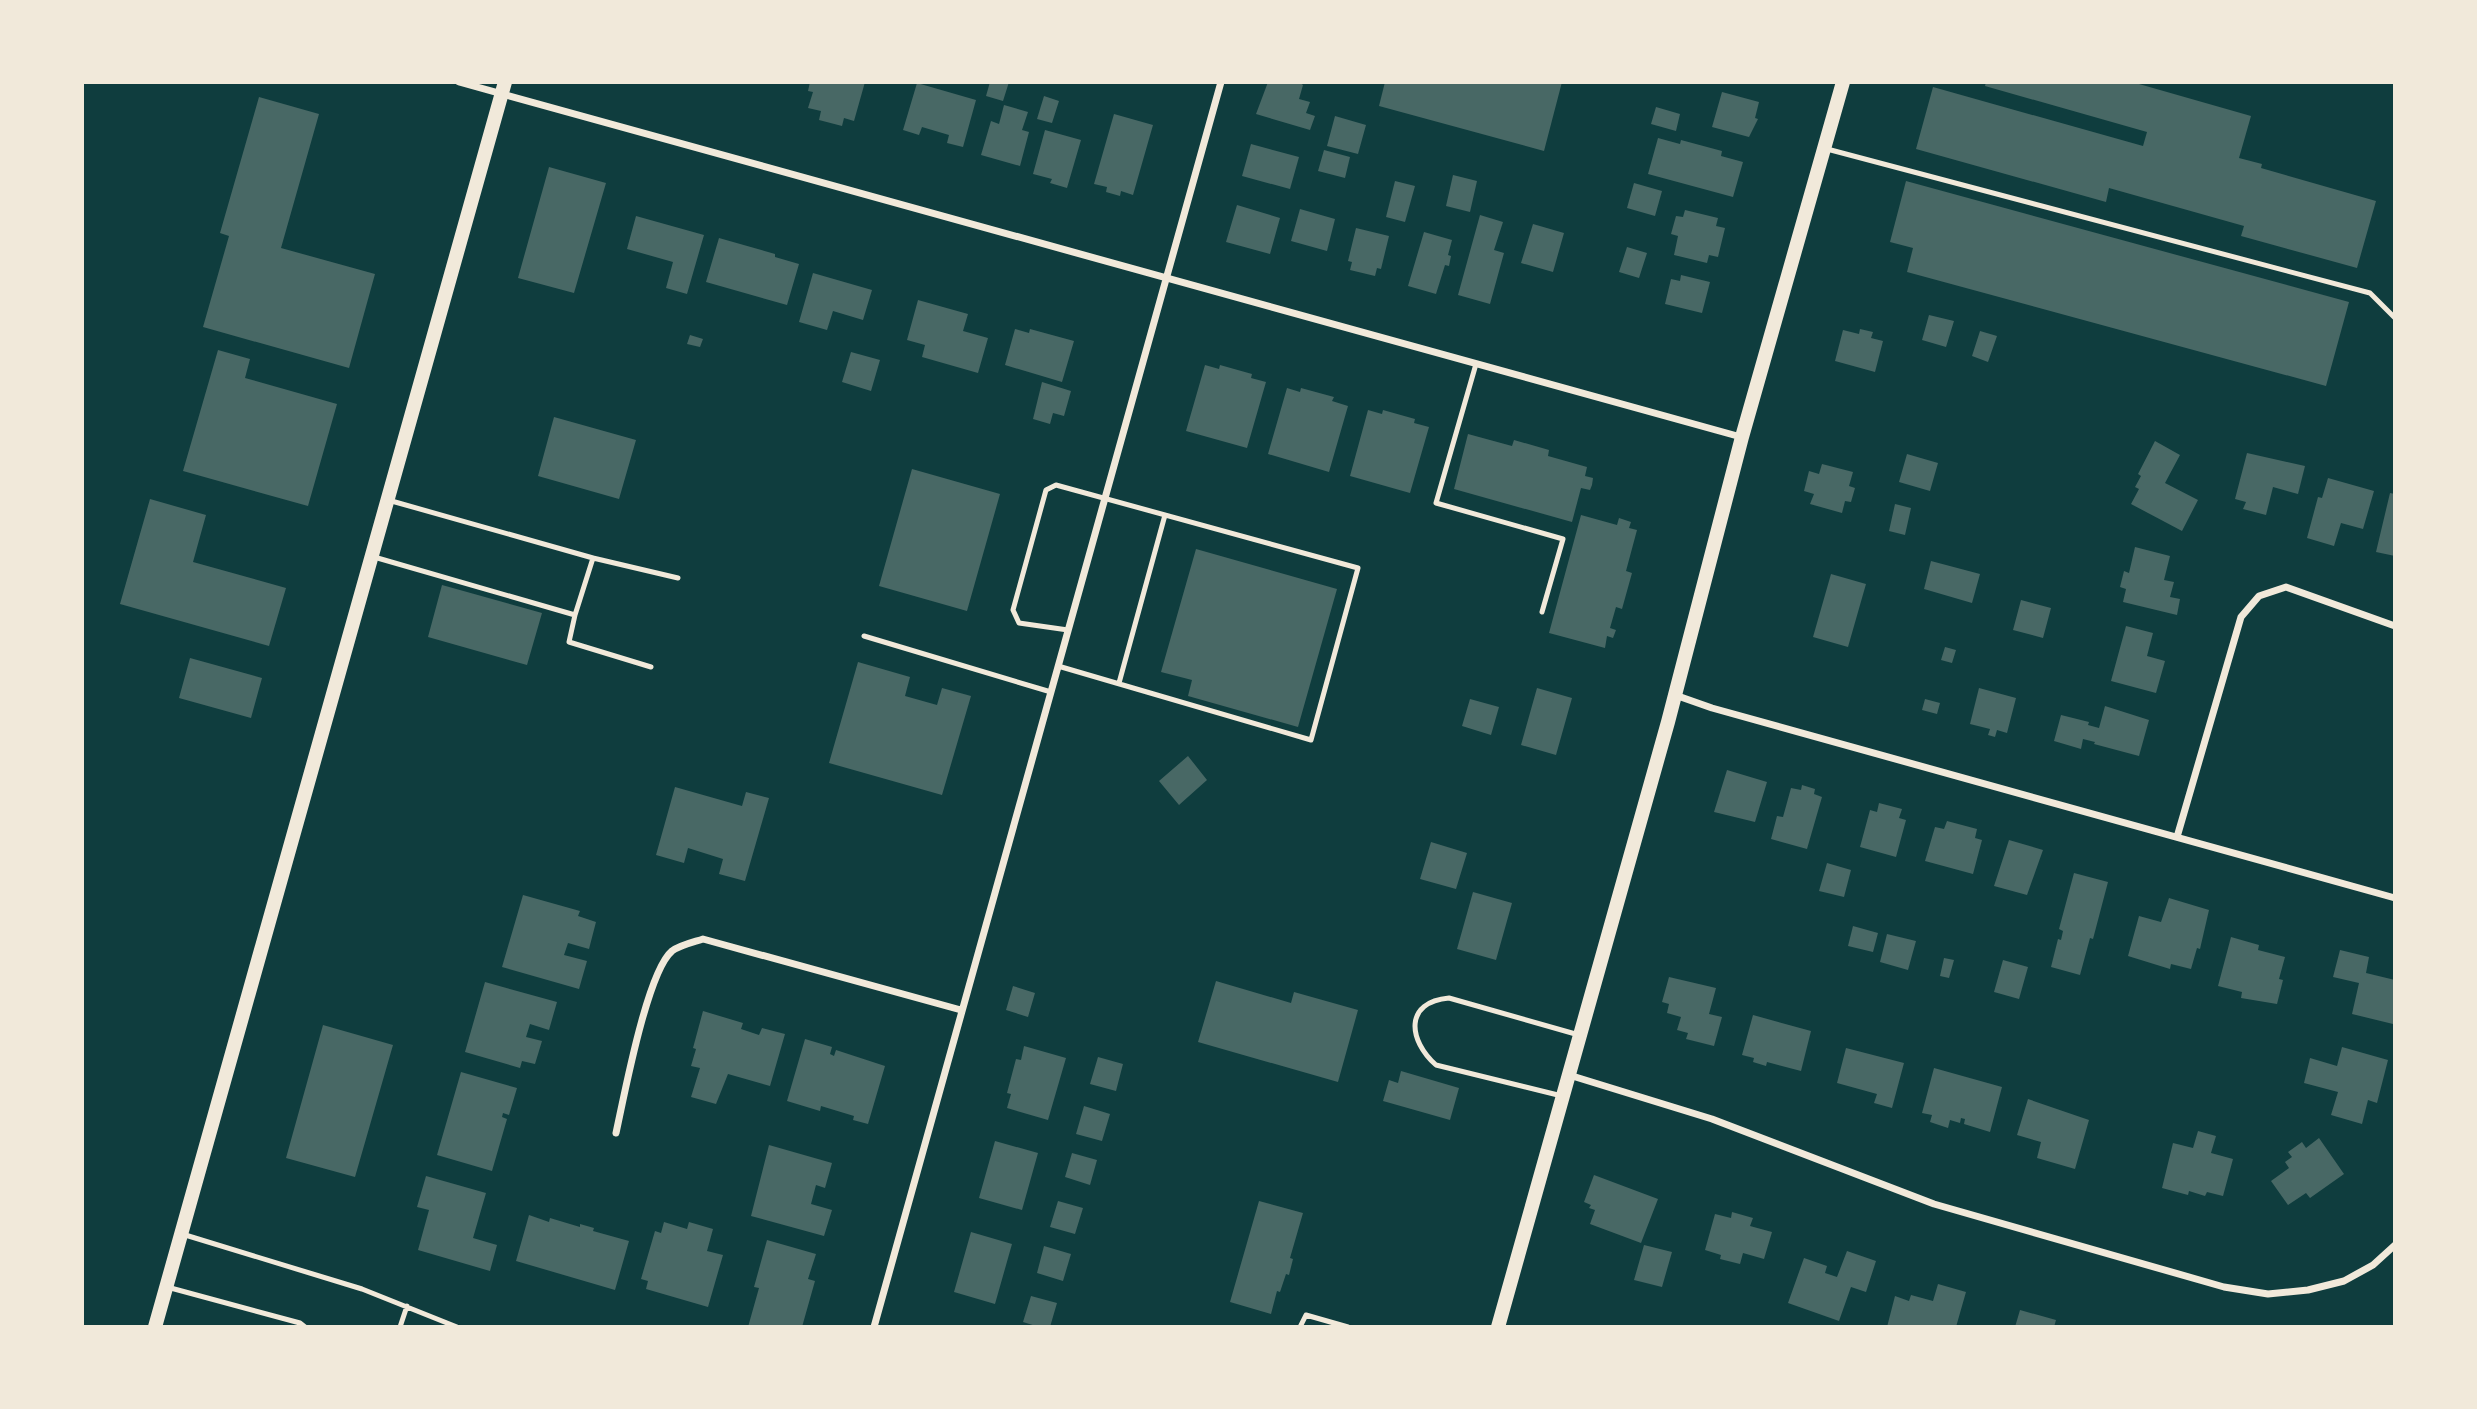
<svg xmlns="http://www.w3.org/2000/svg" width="2477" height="1409" font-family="'Roboto Condensed',sans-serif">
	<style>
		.building { fill: #486865 }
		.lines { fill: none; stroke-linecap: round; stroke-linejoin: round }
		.service { stroke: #f1e9da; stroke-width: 5 }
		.minor { stroke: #f1e9da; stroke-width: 7 }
		.secondary { stroke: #f1e9da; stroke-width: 14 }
	</style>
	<rect width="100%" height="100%" fill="#0f3d3e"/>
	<path class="building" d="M810 82H865L854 121 844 118 842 126 819 120 821 111 808 108 813 92 808 91Z
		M990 82H1009L1003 101 986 96Z
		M1268 82H1299L1303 85 1299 99 1310 102 1306 113 1315 116 1310 130 1256 114Z
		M1385 82H1562L1544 151 1379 106Z
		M1986 82H2132L2251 116 2239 158 2262 164 2261 168 2376 201 2357 268 2241 236 2244 226 2109 188 2106 202 1916 149 1933 87 2143 146 2147 132 1985 86Z
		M917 83 976 100 963 147 947 143 949 135 922 127 919 135 903 130Z
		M1722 92 1759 102 1755 118 1758 119 1749 137 1712 127Z
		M1044 96 1059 101 1052 123 1037 119Z
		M259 97 319 114 281 248 375 274 349 368 203 327 229 236 220 233Z
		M1004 105 1028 112 1022 130 1029 132 1020 166 981 155 991 121 999 124Z
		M1656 107 1680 114 1676 131 1651 124Z
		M1114 114 1153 125 1133 195 1121 191 1120 196 1106 192 1107 187 1094 184Z
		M1335 116 1366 125 1358 154 1327 146Z
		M1045 130 1081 140 1067 188 1050 183 1052 179 1033 174Z
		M1658 138 1680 144 1681 140 1722 151 1721 156 1743 162 1733 197 1648 174Z
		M1251 144 1299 157 1290 189 1242 176Z
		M1324 150 1350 157 1345 178 1318 171Z
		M549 167 606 183 574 293 518 278Z
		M1453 175 1477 181 1470 212 1446 206Z
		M1395 181 1415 186 1405 222 1386 217Z
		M1906 181 2349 302 2326 386 1907 272 1913 248 1890 242Z
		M1634 183 1662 191 1655 216 1627 208Z
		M1237 205 1280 218 1270 254 1226 242Z
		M1300 209 1335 219 1327 251 1291 241Z
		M1685 210 1718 218 1716 226 1725 228 1718 257 1709 255 1707 263 1674 255 1678 236 1671 234 1676 216 1683 217Z
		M1480 215 1503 222 1494 250 1504 253 1490 304 1458 295Z
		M636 216 704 235 687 294 666 288 673 262 627 249Z
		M1533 224 1564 233 1553 272 1521 263Z
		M1356 228 1389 236 1381 269 1377 268 1375 276 1350 270 1352 262 1348 261Z
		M1424 232 1452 240 1448 255 1451 256 1449 266 1445 265 1436 294 1408 286Z
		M719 238 775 254V257L799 264 787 305 706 282Z
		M1627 247 1647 253 1639 278 1619 272Z
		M813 273 872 290 863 320 833 311 827 330 799 322Z
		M1681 275 1710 282 1702 313 1665 304 1671 279 1680 281Z
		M918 300 968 314 963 331 988 338 978 373 922 357 925 345 907 340Z
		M1929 315 1954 321 1946 347 1922 340Z
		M1015 329 1029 333 1030 329 1074 341 1062 382 1005 365Z
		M1860 329 1873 332 1871 338 1883 341 1875 372 1835 361 1843 330 1859 334Z
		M1980 331 1997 336 1988 362 1972 356Z
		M690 335 703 339 700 347 687 344Z
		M218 350 250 359 245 378 337 404 308 506 183 471Z
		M851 352 880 360 871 391 842 382Z
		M1205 365 1219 369 1220 365 1252 374 1251 378 1266 382 1247 448 1186 431Z
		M1042 382 1071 391 1064 416 1053 413 1050 424 1033 419Z
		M1287 388 1300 392 1301 388 1334 397 1332 401 1348 406 1329 472 1268 454Z
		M1368 410 1382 414 1383 410 1415 419 1414 423 1429 427 1410 493 1350 476Z
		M554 417 636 440 619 499 538 476Z
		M1468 434 1512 446 1514 440 1549 450 1548 456 1587 467 1585 476 1593 478 1592 485 1590 490 1581 488 1572 522 1454 489Z
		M2155 441 2180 455 2165 483 2198 500 2182 531 2131 504 2139 489 2135 487 2141 476 2138 474Z
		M2247 453 2305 466 2298 494 2273 487 2266 515 2243 509 2246 502 2235 499Z
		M1907 454 1938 463 1930 491 1899 482Z
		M1822 464 1853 472 1849 486 1855 488 1851 502 1845 501 1842 513 1810 504 1814 494 1804 491 1809 471 1819 474Z
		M912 469 1000 494 967 611 879 586Z
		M2328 478 2374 491 2363 529 2341 523 2334 546 2307 538 2318 497 2322 498Z
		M2390 493 2395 494V556L2376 552Z
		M150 499 206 515 193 562 286 588 269 646 120 604Z
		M1895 504 1911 508 1905 535 1889 531Z
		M1581 515 1617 525 1619 518 1631 522 1629 528 1637 530 1626 571 1632 573 1622 609 1616 607 1610 628 1616 630 1613 638 1607 636 1605 648 1549 633Z
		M2135 547 2170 556 2164 580 2174 582 2170 597 2180 599 2177 615 2123 602 2126 589 2120 587 2124 571 2129 573Z
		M1196 549 1337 589 1298 727 1188 696 1192 680 1161 672Z
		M1931 561 1980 574 1972 603 1924 589Z
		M1831 574 1866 584 1848 647 1813 637Z
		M442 585 542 613 527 665 428 637Z
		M2021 600 2051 608 2043 638 2013 630Z
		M2126 626 2153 633 2147 656 2165 661 2156 693 2111 681Z
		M1945 647 1956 650 1952 663 1941 660Z
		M190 658 262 678 251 718 179 698Z
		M858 662 910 677 905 696 937 705 942 688 971 696 942 795 829 763Z
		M1537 688 1572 698 1556 755 1521 745Z
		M1979 688 2016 698 2007 733 1997 730 1995 737 1988 735 1990 729 1970 724Z
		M1470 699 1499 707 1491 735 1462 726Z
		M1925 699 1940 703 1937 714 1922 710Z
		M2105 706 2149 720 2139 756 2094 744 2095 742 2083 739 2081 749 2054 741 2061 715 2089 722 2088 725 2099 728Z
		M1188 756 1207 780 1179 805 1159 781Z
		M1727 770 1767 782 1755 822 1714 812Z
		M1802 785 1815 789 1814 794 1822 797 1807 849 1771 839 1777 816 1783 817 1791 788 1801 790Z
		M675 787 742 806 746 792 769 798 745 881 719 874 723 859 688 848 684 863 656 855Z
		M1879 803 1902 809 1899 818 1906 820 1896 857 1860 847 1870 810 1877 812Z
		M1947 821 1977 829 1975 838 1982 840 1973 874 1925 861 1935 827 1944 829Z
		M2009 840 2043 850 2027 895 1994 886Z
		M1431 842 1467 853 1456 889 1420 879Z
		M1827 863 1851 870 1844 897 1819 891Z
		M2074 873 2108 882 2093 939 2090 938 2080 975 2051 967 2058 939 2061 940 2063 931 2059 929Z
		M1473 892 1512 903 1496 960 1457 949Z
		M523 895 580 911 578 916 596 922 589 949 568 943 564 955 587 961 579 989 502 967Z
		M2169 898 2209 910 2200 949 2197 948 2191 969 2171 964 2170 969 2128 956 2139 916 2161 922Z
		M1853 926 1878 933 1873 952 1848 946Z
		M1887 934 1916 941 1908 970 1880 962Z
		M2231 937 2259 945 2258 950 2285 957 2279 979 2283 980 2277 1004 2241 998 2242 992 2218 986Z
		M2340 950 2369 957 2366 973 2395 980 2393 1024 2352 1014 2359 983 2333 977Z
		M1944 958 1954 960 1949 978 1940 976Z
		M2003 960 2028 967 2019 999 1994 992Z
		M1669 977 1716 988 1709 1014 1722 1017 1714 1046 1686 1039 1688 1033 1677 1030 1681 1017 1667 1013 1669 1004 1662 1002Z
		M1216 981 1291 1003 1294 992 1358 1010 1338 1082 1198 1042Z
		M485 982 557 1002 549 1030 530 1024 526 1037 542 1041 535 1064 522 1061 520 1068 465 1052Z
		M1013 986 1035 993 1028 1017 1006 1010Z
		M703 1011 743 1023 741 1029 759 1035 762 1028 785 1034 770 1086 728 1074 716 1104 691 1097 700 1068 691 1066 696 1049 693 1048Z
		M1753 1015 1811 1031 1801 1071 1767 1062 1766 1066 1753 1062 1754 1058 1742 1055Z
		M323 1025 393 1045 355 1177 286 1158Z
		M805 1039 832 1047 830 1054 834 1056 836 1050 885 1066 868 1124 853 1120 854 1116 821 1106 820 1111 787 1101Z
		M1024 1046 1066 1058 1048 1120 1007 1108 1011 1094 1007 1093 1016 1059 1021 1060Z
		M2342 1047 2388 1060 2377 1103 2368 1100 2362 1124 2331 1115 2338 1092 2304 1083 2310 1058 2337 1066Z
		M1846 1048 1904 1063 1892 1108 1874 1103 1877 1094 1837 1083Z
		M1098 1057 1123 1064 1116 1091 1090 1084Z
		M1934 1068 2002 1087 1990 1132 1964 1124 1965 1119 1961 1118 1960 1123 1950 1120 1948 1128 1930 1122 1932 1115 1922 1113Z
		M1401 1071 1459 1088 1450 1120 1383 1101 1389 1080 1398 1083Z
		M461 1072 517 1088 509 1115 503 1113 502 1117 507 1119 492 1171 437 1155Z
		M2028 1099 2089 1120 2075 1169 2037 1158 2041 1142 2017 1135Z
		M1084 1106 1110 1114 1102 1141 1076 1134Z
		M2198 1131 2216 1136 2211 1153 2233 1159 2223 1196 2207 1192 2205 1196 2189 1191 2188 1195 2162 1188 2173 1143 2193 1148Z
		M2319 1138 2344 1174 2310 1198 2306 1193 2288 1205 2271 1181 2289 1168 2285 1162 2292 1157 2288 1152 2302 1142 2306 1148Z
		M995 1141 1038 1153 1022 1210 979 1198Z
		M769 1145 832 1163 825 1188 816 1185 811 1204 832 1210 824 1236 751 1216Z
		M1072 1153 1097 1160 1090 1185 1065 1177Z
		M1594 1175 1658 1199 1641 1243 1590 1224 1595 1210 1589 1208 1591 1205 1584 1202Z
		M426 1176 486 1193 473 1238 497 1245 490 1271 418 1250 429 1210 417 1207Z
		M1058 1201 1083 1208 1075 1234 1050 1227Z
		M1259 1201 1303 1213 1290 1258 1293 1259 1289 1275 1286 1274 1280 1292 1277 1291 1271 1314 1230 1302Z
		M1732 1212 1753 1218 1750 1226 1772 1232 1764 1259 1743 1253 1740 1264 1720 1259 1721 1255 1705 1250 1715 1214 1731 1218Z
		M529 1215 549 1222 550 1218 580 1227V1224L594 1228 593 1231 629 1241 615 1290 516 1261Z
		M664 1222 687 1229 689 1222 713 1229 707 1251 723 1255 708 1307 646 1289 648 1281 641 1279 655 1231 661 1233Z
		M971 1232 1012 1244 995 1304 954 1292Z
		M767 1240 816 1254 808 1279 815 1281 802 1327H748L759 1288 754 1287Z
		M1644 1245 1672 1252 1662 1287 1634 1280Z
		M1044 1246 1071 1254 1063 1281 1037 1273Z
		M1847 1251 1876 1261 1866 1292 1851 1287 1839 1321 1788 1303 1804 1258 1827 1266 1825 1273 1837 1277Z
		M1938 1284 1966 1292 1956 1327H1887L1895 1296 1909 1301 1911 1295 1933 1301Z
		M1031 1296 1057 1303 1050 1327H1039L1023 1322Z
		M2020 1310 2056 1320 2054 1327H2015Z"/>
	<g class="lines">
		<path class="service" d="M1827 149 2370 293 2395 318
			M1476 364 1436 503 1563 539 1542 612
			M388 500 593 558 678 578
			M374 557 575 615 593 558
			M575 615 569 642 651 667
			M864 636 1051 692
			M1058 666 1311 740 1358 568 1056 485 1046 490 1013 610 1019 623 1068 630
			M1119 683 1165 515
			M1562 1096 1436 1065C1408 1040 1404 1002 1449 998L1579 1035
			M182 1234 362 1289 457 1327
			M167 1287 300 1323 305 1327
			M400 1327 407 1306
			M1300 1327 1306 1315 1348 1327"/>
		<path class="minor" d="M459 82 1741 437
			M1675 695 1712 708 2395 898
			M2177 837 2241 617 2259 596 2286 587 2395 626
			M1569 1075 1712 1119 1934 1204 2224 1287 2268 1294 2308 1290 2344 1281 2373 1265 2395 1245
			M616 1133C624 1097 647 972 672 951 680 945 694 942 703 939L961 1010
			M874 1327 1221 82"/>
		<path class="secondary" d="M155 1327 505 82
			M1498 1327 1668 722 1742 437 1843 82"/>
	</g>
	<rect width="2477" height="1409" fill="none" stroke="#f1e9da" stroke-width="168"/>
</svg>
